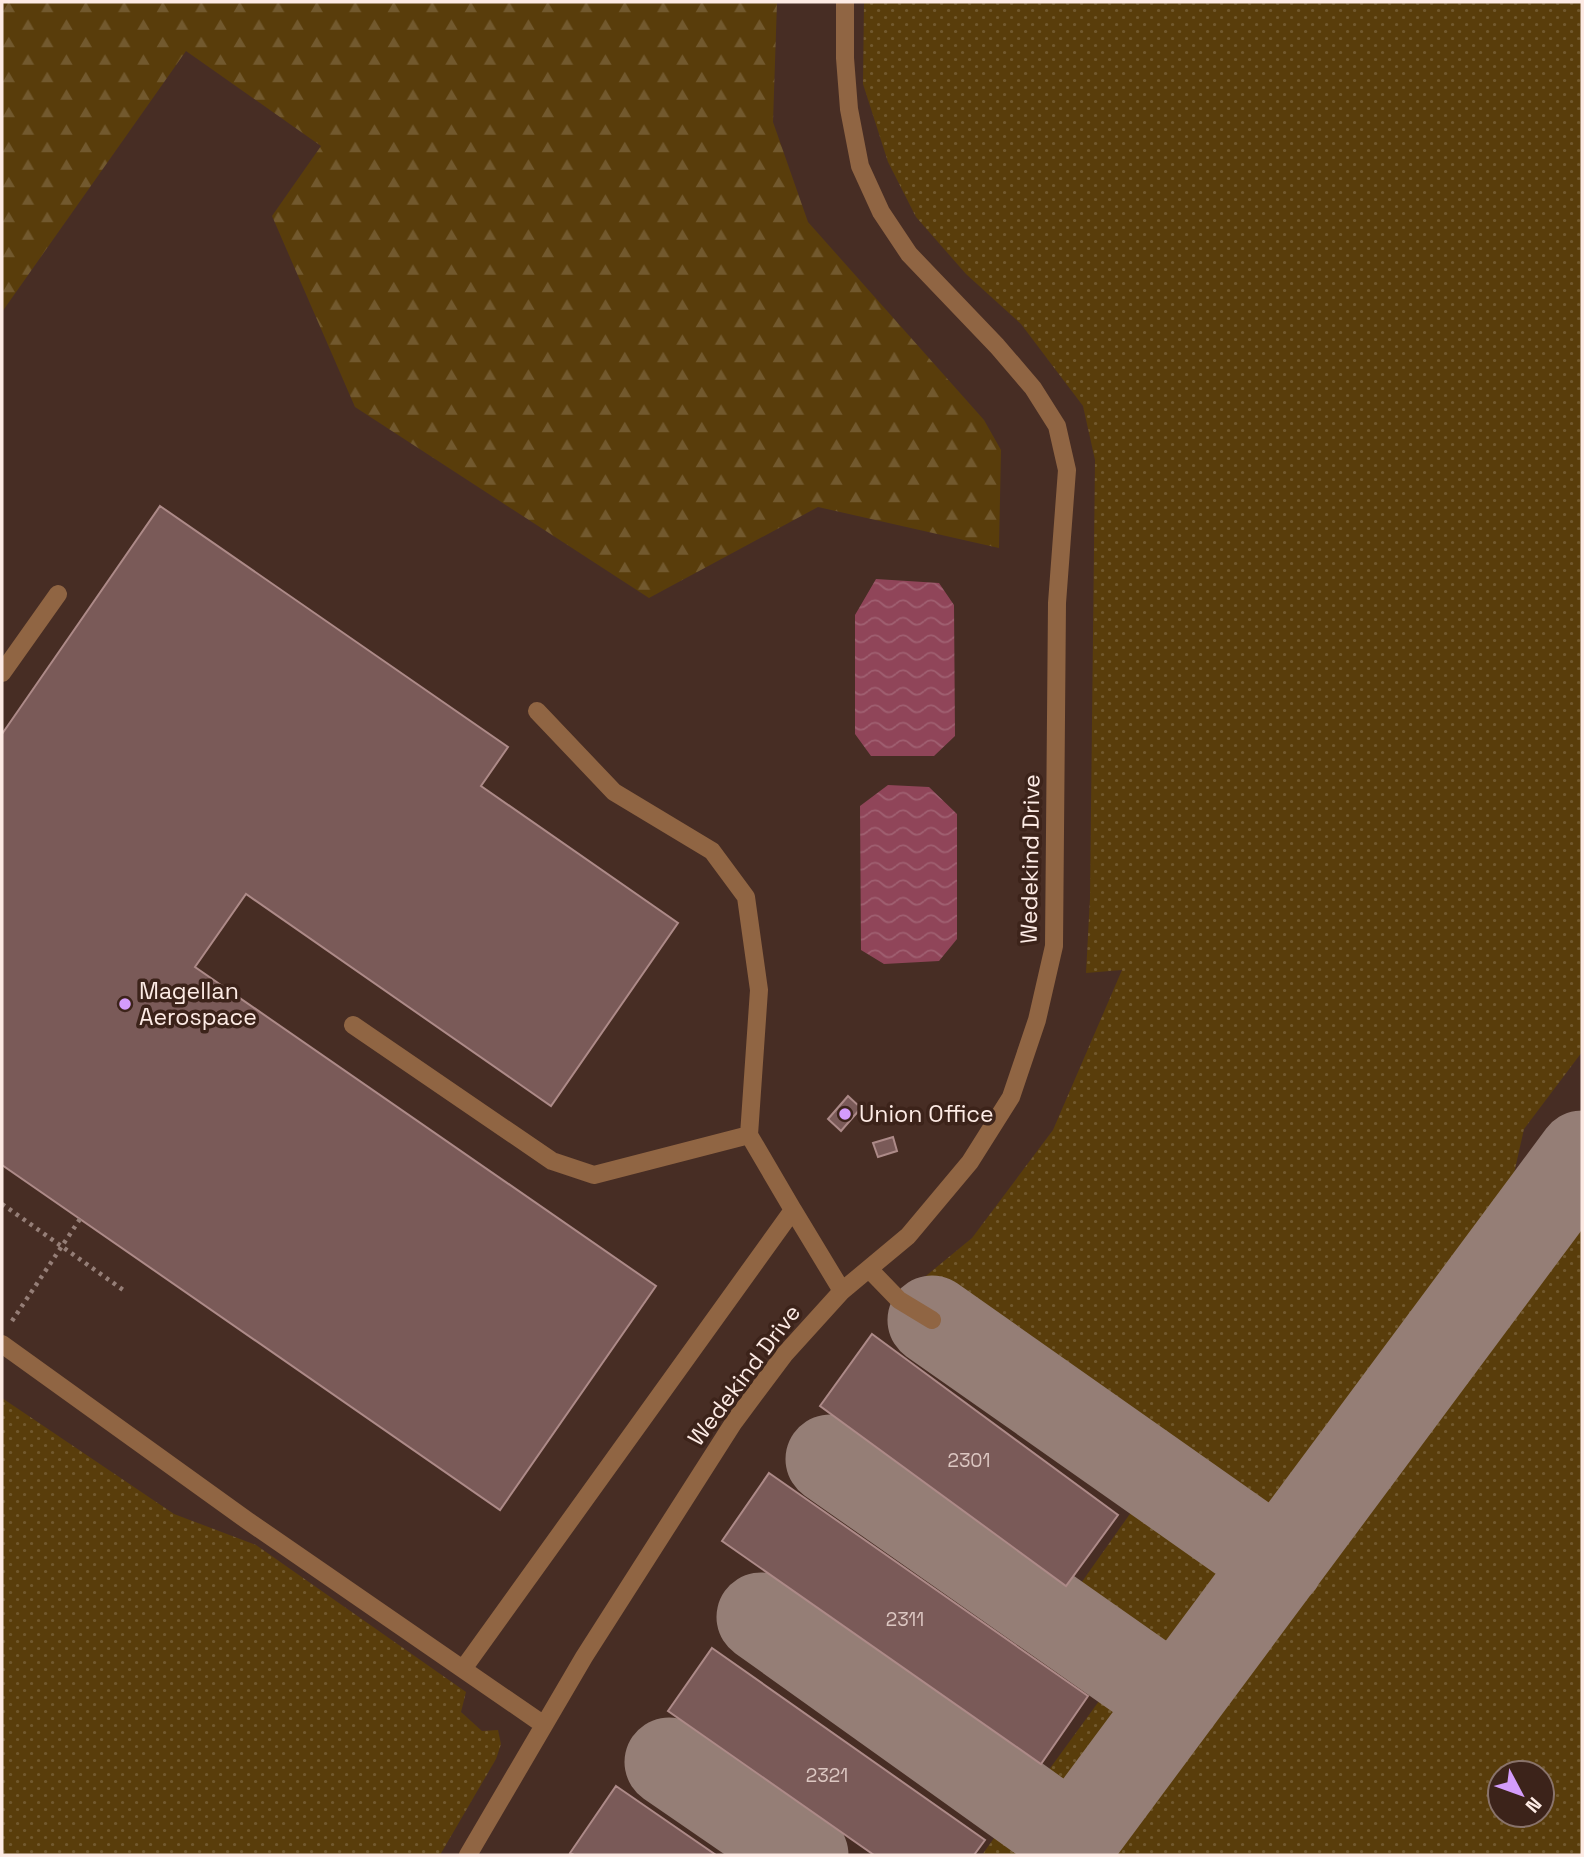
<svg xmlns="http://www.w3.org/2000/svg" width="1584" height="1857" font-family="'Space Grotesk',sans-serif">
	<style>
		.grass { fill: url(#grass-dots); fill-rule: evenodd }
		.forest { fill: url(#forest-firs) }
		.water { fill: url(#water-waves) }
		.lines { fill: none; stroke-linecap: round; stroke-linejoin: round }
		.taxiway { stroke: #957e76; stroke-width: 89 }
		.building { fill: #7a5a58; stroke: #ad8a88; stroke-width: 2 }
		.path { stroke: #957e77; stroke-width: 4.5; stroke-dasharray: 3.5 5; stroke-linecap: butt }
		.minor { stroke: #906543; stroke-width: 18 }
		.poi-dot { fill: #d49cfb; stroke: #3c231a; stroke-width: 2.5 }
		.labels { text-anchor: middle; stroke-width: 7; stroke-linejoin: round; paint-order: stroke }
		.number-label { font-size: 19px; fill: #dcc7c2 }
		.street-label { font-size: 23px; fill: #fdebe5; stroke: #3c231a }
		.poi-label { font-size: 23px; fill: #fdebe5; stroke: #3c231a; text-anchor: start }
	</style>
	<defs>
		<pattern id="grass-dots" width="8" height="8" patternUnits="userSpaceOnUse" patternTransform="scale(1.75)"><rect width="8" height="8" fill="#593d0b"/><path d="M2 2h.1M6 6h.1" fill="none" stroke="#72592e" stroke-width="1.8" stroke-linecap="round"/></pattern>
		<pattern id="forest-firs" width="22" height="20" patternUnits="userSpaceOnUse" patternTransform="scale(1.75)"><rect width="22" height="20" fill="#593d0b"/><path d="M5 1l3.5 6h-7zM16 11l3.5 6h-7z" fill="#72592e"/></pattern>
		<pattern id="water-waves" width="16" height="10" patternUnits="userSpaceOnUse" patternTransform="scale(1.75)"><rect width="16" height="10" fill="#904559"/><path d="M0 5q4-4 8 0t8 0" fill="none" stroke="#a06071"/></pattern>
	</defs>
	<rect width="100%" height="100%" fill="#472d24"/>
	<path class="grass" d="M864 2H1582V1052L1524 1129 1501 1231 1280 1529 1263 1533 910 1289 972 1238 1053 1130 1122 970 1086 973 1090 898 1095 460 1083 406 1021 324 966 274 916 217 888 162 863 84Z
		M1582 1187V1855H1080L1578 1190ZM1542 1773V1815H1500V1773Z
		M2 1398 174 1514 256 1545 466 1692 461 1712 482 1731 498 1730 501 1744 496 1759 440 1855H2Z
		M1144 1494 1239 1557 1246 1577 1176 1673 1164 1675 1046 1594 1056 1580 1074 1593Z
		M1099 1672 1139 1698 1146 1712 1075 1807 1058 1812 1032 1793 1102 1697 1085 1684 1091 1675Z
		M1009 1817 1036 1835 1043 1850 1039 1855H982Z"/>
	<path class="forest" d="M2 2H777L773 122 808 222 984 420 1001 450 999 548 818 507 649 598 355 407 272 216 321 146 186 51 2 312Z"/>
	<path class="water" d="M876 579 939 583 954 605 955 736 934 756H871L855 734V615Z
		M888 785 929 787 957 814V939L939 961 884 964 861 950 860 806Z"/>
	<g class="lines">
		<path class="taxiway" d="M932 1320 1279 1564
			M830 1459 1176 1702
			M761 1617 1073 1840
			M669 1762 804 1855
			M1062 1855 1582 1155"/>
	</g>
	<path class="building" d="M160 506 508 747 481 786 678 923 551 1106 246 894 195 967 656 1286 500 1510 2 1165V734Z
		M848 1096 861 1108 841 1131 828 1119Z
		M893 1137 897 1151 878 1157 873 1143Z
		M872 1334 1118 1515 1066 1586 820 1406Z
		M769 1473 1088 1696 1041 1764 722 1541Z
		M712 1648 985 1840 974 1855H874L668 1711Z
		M616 1786 716 1855H574L570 1853Z"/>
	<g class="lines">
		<path class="path" d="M2 1204 126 1292
			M12 1321 80 1219"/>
		<path class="minor" d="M2 673 58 594
			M537 711 614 792 712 851 746 897 759 990 749 1135 793 1210
			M353 1025 552 1161 594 1175 749 1135
			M869 1269 899 1300 932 1320
			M2 1344 248 1521 544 1725
			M463 1669 793 1210 842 1291
			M468 1855 584 1657 734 1422 784 1355 842 1291 908 1236 970 1162 1011 1097 1037 1020 1054 946 1057 603 1067 470 1057 426 1033 388 997 346 909 254 881 212 860 166 849 109 845 58V2"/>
	</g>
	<g class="poi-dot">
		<circle cx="125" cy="1004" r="7"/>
		<circle cx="845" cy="1114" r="7"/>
	</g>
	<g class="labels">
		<g class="number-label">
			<text x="969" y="1467">2301</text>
			<text x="905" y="1626">2311</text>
			<text x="827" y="1782">2321</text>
		</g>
		<g class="street-label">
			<text transform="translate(1030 859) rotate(-89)" y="8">Wedekind Drive</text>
			<text transform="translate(744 1375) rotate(-53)" y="8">Wedekind Drive</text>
		</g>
		<g class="poi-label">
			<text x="139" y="999">Magellan<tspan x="139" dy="26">Aerospace</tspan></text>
			<text x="859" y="1122">Union Office</text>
		</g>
	</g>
	<rect width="1584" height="1857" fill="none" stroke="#fdebe5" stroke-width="7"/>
	<g transform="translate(1521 1794) rotate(131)"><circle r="33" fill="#3c231a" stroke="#89736b" stroke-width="2"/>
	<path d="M0-5L12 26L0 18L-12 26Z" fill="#d49cfb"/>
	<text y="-10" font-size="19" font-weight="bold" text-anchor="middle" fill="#fdebe5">N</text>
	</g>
</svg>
